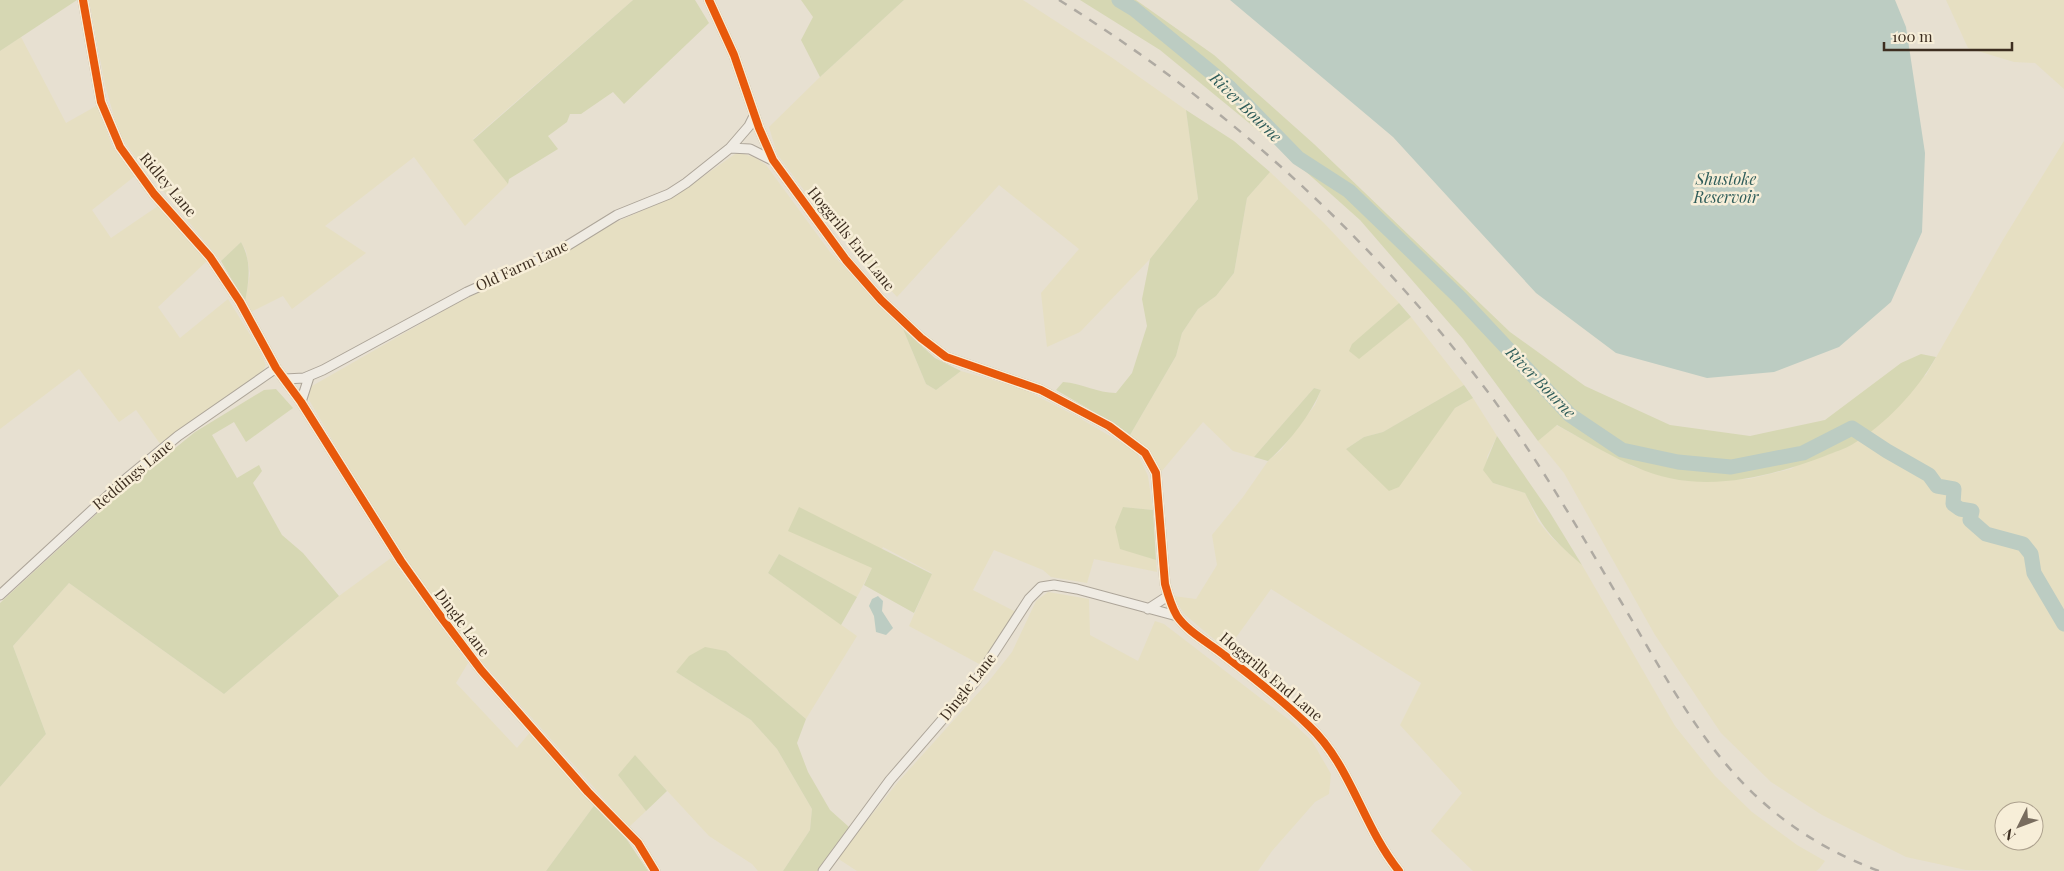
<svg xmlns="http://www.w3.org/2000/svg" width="2064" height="871" font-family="'Playfair Display',serif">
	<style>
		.farmland { fill: #e6dfc2; fill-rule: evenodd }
		.green { fill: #d6d7b3 }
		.water { fill: #bcccc2 }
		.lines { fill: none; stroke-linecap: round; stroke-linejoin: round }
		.river { stroke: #bcccc2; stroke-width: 15 }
		.minor-casing { stroke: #ada599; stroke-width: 11 }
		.minor { stroke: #efebe3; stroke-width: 9 }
		.rail { stroke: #afaaa2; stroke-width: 2.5; stroke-dasharray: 9 9; stroke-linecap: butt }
		.cycleway-casing { stroke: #f7eed8; stroke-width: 11 }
		.cycleway { stroke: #e8590c; stroke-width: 8 }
		.labels { text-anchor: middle; stroke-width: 5; stroke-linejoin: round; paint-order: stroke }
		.street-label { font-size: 15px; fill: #3d2e20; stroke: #f7eed8 }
		.water-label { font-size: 16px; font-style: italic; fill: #2f5d5a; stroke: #f7eed8 }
	</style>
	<rect width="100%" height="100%" fill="#e7e0d1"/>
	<path class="farmland" d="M89 0H633L473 139 508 184 465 226 414 157 325 226 366 253 292 309 283 296 251 312 245 302 250 273 246 251 241 242 221 261 139 162 119 134 105 85Z
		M904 0H1023L1111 57 1186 110 1198 199 1150 259 1080 332 1047 347 1041 293 1079 249 999 185 897 297 821 213 777 154 769 127 820 77Z
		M1946 0H2064V89L2035 63 2014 62 1968 48Z
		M21 37 66 123 98 105 112 146 135 176 92 210 111 238 158 206 207 261 158 307 180 338 228 299 259 349 266 365 262 373 161 445 136 410 119 422 79 369 0 429V51Z
		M2064 141V871L1966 870 1906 857 1822 815 1771 782 1721 733 1655 635 1564 473 1538 441 1556 425 1634 467 1688 481 1749 479 1791 469 1926 375 2004 238ZM2004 811H2034V841H2004Z
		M738 152 756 158 766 165 830 252 903 329 926 384 936 390 961 371 1021 388 1076 416 1137 452 1148 476 1153 510 1123 507 1120 548 1156 560 1157 572 1094 559 1087 583 1051 577 1043 570 994 550 973 590 1016 612 981 665 909 626 932 573 883 547 857 597 779 554 768 573 857 636 806 719 726 651 676 672 751 720 777 749 812 809 810 830 783 871H758L752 864 709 836 635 756 618 775 646 811 629 827 477 656 414 572 362 491 309 400 308 394 312 386 457 303 570 248 612 224 675 196Z
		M1270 172 1324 223 1399 303 1353 344 1359 358 1411 317 1464 385 1383 432 1364 437 1346 449 1412 467 1455 408 1473 398 1497 436 1487 457 1493 483 1525 493 1538 521 1551 537 1582 565 1675 726 1715 776 1752 812 1797 845 1825 861 1819 869 1816 871H1473L1431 831 1462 793 1400 725 1421 683 1271 589 1227 650 1184 614 1173 596 1196 599 1217 565 1212 535 1243 497 1268 461 1281 450 1315 405 1321 390 1314 388 1254 457 1233 451 1203 422 1161 472 1150 454 1130 435 1176 356 1182 333 1198 309 1216 296 1234 273 1247 198Z
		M391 558 468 663 456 683 517 748 531 731 596 803 546 871H0V787L46 734 13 646 69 583 224 694 339 596Z
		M1048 592 1089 599 1090 635 1138 661 1155 621 1164 624 1293 723 1312 741 1331 774 1329 794 1315 802 1272 851 1258 871H857L837 858 898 782 989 681 1012 652 1036 601Z"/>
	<path class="green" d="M0 0H77L0 51Z
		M633 0H695L709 23 624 104 613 92 581 114H570L567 122 548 136 558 149 509 179 508 184 473 140Z
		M801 0H904L820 77 801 40 813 17Z
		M1080 0H1136L1214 55 1314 144 1510 332 1585 386 1670 425 1750 436 1825 420 1901 363 1921 354 1936 357C1917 391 1886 424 1853 444 1845 449 1834 452 1825 456 1782 472 1734 486 1688 481 1641 477 1597 447 1557 425L1538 441 1463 339 1360 220 1276 145 1160 50Z
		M1186 110 1234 141 1270 172 1247 198 1234 273 1216 296 1198 309 1182 333 1176 356 1130 435 1115 424 1056 390 1063 382C1082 383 1097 393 1116 393L1132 373 1147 326 1142 299 1150 259 1198 199Z
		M241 242C252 262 249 280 245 302L221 261Z
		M1399 303 1411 317 1359 359 1349 351 1352 344Z
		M903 329 935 358 961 371 936 390 926 384Z
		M1464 385 1473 398 1455 408 1399 487 1389 491 1346 449 1364 437 1383 432Z
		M1314 388 1321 390C1310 416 1289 442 1268 461L1254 457Z
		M276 389 293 408 246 442 234 422 212 435 237 478 259 465 262 471 253 483 282 535 303 553 339 596 224 694 69 583 13 646 46 734 0 787V603L115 497 195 432 264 390Z
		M1497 436 1549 511 1582 565C1552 539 1543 529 1525 493L1493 483 1483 470Z
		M799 507 932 574 914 613 864 585 872 568 788 531Z
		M1123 507 1153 510 1156 560 1120 549 1115 527Z
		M779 554 857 597 841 625 768 573Z
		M705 647 726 651 806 719 797 743 808 772 830 810 849 827 817 871H783L810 830 812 809 777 749 751 720 676 672 689 656Z
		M635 755 667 791 646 811 618 775Z
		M596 803 625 837 648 871H546Z"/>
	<path class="water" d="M1230 0H1895L1906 27 1925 153 1922 232 1891 302 1839 347 1774 372 1707 378 1616 353 1536 293 1393 137Z
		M878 596 883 601 882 611 893 628 886 635 876 632 874 616 869 606 872 599Z"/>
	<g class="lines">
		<path class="river" d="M1119 0 1134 9 1229 87 1298 158 1349 191 1460 298 1570 415 1622 450 1678 462 1731 467 1803 453 1852 428 1887 451 1929 475 1937 486 1954 489 1953 504 1960 509 1972 511 1970 520 1986 534 2023 544 2031 554 2034 573 2064 624"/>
		<defs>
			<path id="minor" d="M83 0 101 102 120 147 154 194 210 257 240 302 276 368 301 402 401 561 438 613 481 670 588 792 638 843 655 871
				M709 0 734 55 759 128 773 160 846 260 881 300 921 338 946 357 1041 390 1109 426 1145 453 1156 473 1165 584C1168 595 1171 606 1177 616 1188 632 1209 643 1224 655 1253 677 1282 700 1309 726 1351 765 1363 827 1399 871
				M730 148 750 149 772 160
				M285 379 304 378 323 370 467 292 557 252 617 215 669 194 686 183 730 148 749 126 754 116
				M301 402 309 377
				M0 595 127 478 178 436 276 368
				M1148 609 1168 596
				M823 871 890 780 975 682 1029 599 1041 587 1054 585 1077 589 1177 616"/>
		</defs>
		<use href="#minor" class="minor-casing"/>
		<use href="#minor" class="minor"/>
		<path class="rail" d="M1059 0C1220 101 1362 228 1478 379 1532 449 1576 525 1620 600 1692 722 1738 818 1879 871"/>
		<defs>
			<path id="cycleway" d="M83 0 101 102 120 147 154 194 210 257 240 302 276 368 301 402 401 561 438 613 481 670 588 792 638 843 655 871
				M709 0 734 55 759 128 773 160 846 260 881 300 921 338 946 357 1041 390 1109 426 1145 453 1156 473 1165 584C1168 595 1171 606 1177 616 1188 632 1209 643 1224 655 1253 677 1282 700 1309 726 1351 765 1363 827 1399 871"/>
		</defs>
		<use href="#cycleway" class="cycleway-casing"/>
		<use href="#cycleway" class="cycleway"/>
	</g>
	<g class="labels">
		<g class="street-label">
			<text transform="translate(168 185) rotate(50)" y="5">Ridley Lane</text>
			<text transform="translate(851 239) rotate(51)" y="5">Hoggrills End Lane</text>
			<text transform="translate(522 266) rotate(-25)" y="5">Old Farm Lane</text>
			<text transform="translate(133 475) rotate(-40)" y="5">Reddings Lane</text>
			<text transform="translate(462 623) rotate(53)" y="5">Dingle Lane</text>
			<text transform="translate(1271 677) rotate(40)" y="5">Hoggrills End Lane</text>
			<text transform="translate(968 687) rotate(-52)" y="5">Dingle Lane</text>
		</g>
		<g class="water-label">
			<text transform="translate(1246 107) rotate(44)" y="6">River Bourne</text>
			<text x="1726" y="185">Shustoke<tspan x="1726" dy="18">Reservoir</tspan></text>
			<text transform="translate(1541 382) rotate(46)" y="6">River Bourne</text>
		</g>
	</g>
	<g transform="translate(2019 826) rotate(228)"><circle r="24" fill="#f7eed8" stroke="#ada18e"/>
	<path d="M0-4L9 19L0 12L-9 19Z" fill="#786c5e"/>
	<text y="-8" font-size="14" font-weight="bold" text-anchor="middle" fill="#3d2e20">N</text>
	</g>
	<path d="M1884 42v8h128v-8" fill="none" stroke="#3d2e20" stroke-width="2.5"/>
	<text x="1892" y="42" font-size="15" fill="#3d2e20" stroke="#f7eed8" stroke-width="4" paint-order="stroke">100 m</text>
</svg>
